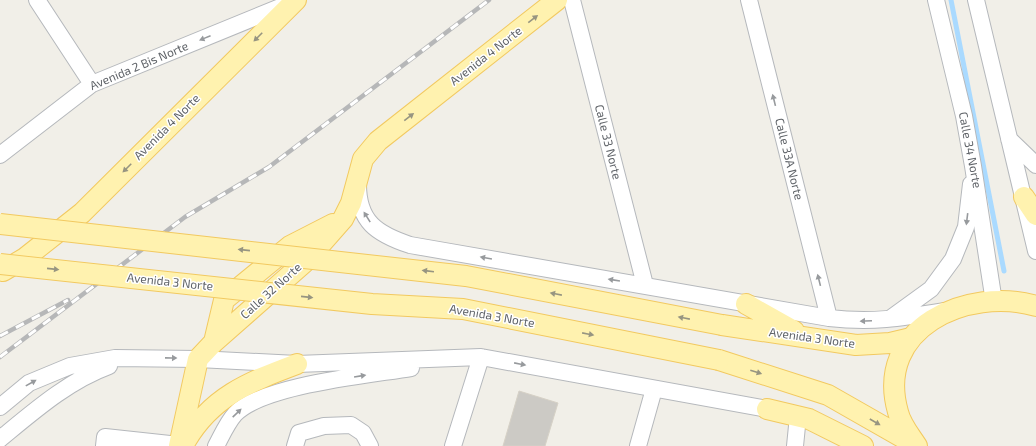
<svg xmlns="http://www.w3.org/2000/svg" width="1036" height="446" font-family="'Exo 2',sans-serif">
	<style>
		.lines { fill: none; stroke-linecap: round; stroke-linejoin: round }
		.stream { stroke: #aadaff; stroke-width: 5 }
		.building { fill: #cccac5; stroke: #d6d1c6 }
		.minor-casing { stroke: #b5b8bc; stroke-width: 18 }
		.major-casing { stroke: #f2c960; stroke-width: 22 }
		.minor { stroke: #fff; stroke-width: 16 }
		.major { stroke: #fff2af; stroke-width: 20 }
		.rail-casing { stroke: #b6b7b8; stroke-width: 4.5 }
		.rail { stroke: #fff; stroke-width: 3; stroke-dasharray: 9; stroke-linecap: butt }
		.major-bridge-casing { stroke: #f2c960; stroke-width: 22; stroke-linecap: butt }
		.major-bridge { stroke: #fff2af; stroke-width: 20 }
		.oneway { fill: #979581 }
		.oneway2 { fill: #979a9d }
		.labels { text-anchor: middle; stroke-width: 3; stroke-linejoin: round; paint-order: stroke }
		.street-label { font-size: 12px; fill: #5f6368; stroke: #fff }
	</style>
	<rect width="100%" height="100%" fill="#f1efe8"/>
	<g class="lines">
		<path class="stream" d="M951 0 1004 271"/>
	</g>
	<path class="building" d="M519 391 558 403 545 446H503Z"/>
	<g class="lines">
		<defs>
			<path id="minor" d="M37 0 92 84
				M572 0 645 285
				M749 0 829 318
				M936 0 964 116 973 166 994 302
				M976 0 1036 251
				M1009 139 1036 165
				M0 155 92 84 290 3
				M358 184C358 222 377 234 410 245L829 318C873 323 902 318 945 311
				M891 318 931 289 953 259 966 227 971 184
				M0 407 29 383 70 366 115 358 198 359 297 364 481 357 767 409
				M0 439C34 411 68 381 109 366
				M104 446 105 437 179 445
				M216 446C222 435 227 423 235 414 263 385 369 375 411 368
				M295 446 299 433 324 426 351 425 363 433 370 446
				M453 446 481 357
				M638 446 654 389
				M795 446 798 416"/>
			<path id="major" d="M1024 197 1036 215
				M3 271 25 258 82 213 296 0
				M746 304 794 331
				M722 325 856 345 890 343 911 338
				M214 342 224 300 290 246 333 224
				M719 360 828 395 914 444
				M767 409 809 419 863 446
				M184 444C210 397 249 382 297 364
				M179 446 198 359 214 342 306 261 343 219 351 203 363 159 378 141 557 0
				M917 446C910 435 901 425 898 412 874 328 967 286 1036 306"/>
		</defs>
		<use href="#minor" class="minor-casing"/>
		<use href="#major" class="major-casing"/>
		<use href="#minor" class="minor"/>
		<use href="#major" class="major"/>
		<defs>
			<path id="rail" d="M0 336 68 300
				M0 357 185 217 269 167 489 0"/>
		</defs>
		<use href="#rail" class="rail-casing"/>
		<use href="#rail" class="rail"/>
		<defs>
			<path id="major-bridge" d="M0 224 466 276 722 325
				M0 264 372 304 463 309 719 360"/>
		</defs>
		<use href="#major-bridge" class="major-bridge-casing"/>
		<use href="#major-bridge" class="major-bridge"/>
	</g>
	<defs><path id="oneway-solid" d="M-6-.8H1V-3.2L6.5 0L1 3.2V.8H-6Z"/></defs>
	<g class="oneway">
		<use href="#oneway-solid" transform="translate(533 19) rotate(-38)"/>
		<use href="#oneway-solid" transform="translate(258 37) rotate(135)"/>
		<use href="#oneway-solid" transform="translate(409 117) rotate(-38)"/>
		<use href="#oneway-solid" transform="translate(127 168) rotate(135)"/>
		<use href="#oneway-solid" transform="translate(244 250) rotate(-174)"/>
		<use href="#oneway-solid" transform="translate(53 269) rotate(6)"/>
		<use href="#oneway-solid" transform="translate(428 271) rotate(-173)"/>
		<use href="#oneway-solid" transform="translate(556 294) rotate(-169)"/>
		<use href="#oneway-solid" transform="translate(307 297) rotate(6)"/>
		<use href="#oneway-solid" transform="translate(684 318) rotate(-169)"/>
		<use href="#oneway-solid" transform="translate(588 334) rotate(11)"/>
		<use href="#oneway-solid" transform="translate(756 372) rotate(18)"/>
		<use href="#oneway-solid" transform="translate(875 422) rotate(30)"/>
	</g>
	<g class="oneway2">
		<use href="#oneway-solid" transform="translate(205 38) rotate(158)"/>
		<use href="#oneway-solid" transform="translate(774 100) rotate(-104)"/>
		<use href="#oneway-solid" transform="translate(367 217) rotate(-122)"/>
		<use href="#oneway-solid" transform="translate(967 219) rotate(97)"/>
		<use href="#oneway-solid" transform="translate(486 258) rotate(-170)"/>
		<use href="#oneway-solid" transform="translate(614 280) rotate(-171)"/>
		<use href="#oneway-solid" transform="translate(819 280) rotate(-104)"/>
		<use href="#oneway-solid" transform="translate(866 321) rotate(178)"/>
		<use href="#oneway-solid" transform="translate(171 358) rotate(1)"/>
		<use href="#oneway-solid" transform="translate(520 364) rotate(11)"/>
		<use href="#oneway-solid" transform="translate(360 376) rotate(-9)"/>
		<use href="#oneway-solid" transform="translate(31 383) rotate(-29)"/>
		<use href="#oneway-solid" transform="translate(237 413) rotate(-44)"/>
	</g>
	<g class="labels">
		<g class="street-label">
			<text transform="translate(486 56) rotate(-38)" y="4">Avenida 4 Norte</text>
			<text transform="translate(139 66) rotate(-23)" y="4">Avenida 2 Bis Norte</text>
			<text transform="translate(167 127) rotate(-45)" y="4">Avenida 4 Norte</text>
			<text transform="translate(608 142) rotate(76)" y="4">Calle 33 Norte</text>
			<text transform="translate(970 150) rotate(79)" y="4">Calle 34 Norte</text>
			<text transform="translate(789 159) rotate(76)" y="4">Calle 33A Norte</text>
			<text transform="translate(170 282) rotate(6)" y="4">Avenida 3 Norte</text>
			<text transform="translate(271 291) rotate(-42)" y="4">Calle 32 Norte</text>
			<text transform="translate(492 316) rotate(10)" y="4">Avenida 3 Norte</text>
			<text transform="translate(812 338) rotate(8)" y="4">Avenida 3 Norte</text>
		</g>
	</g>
</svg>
